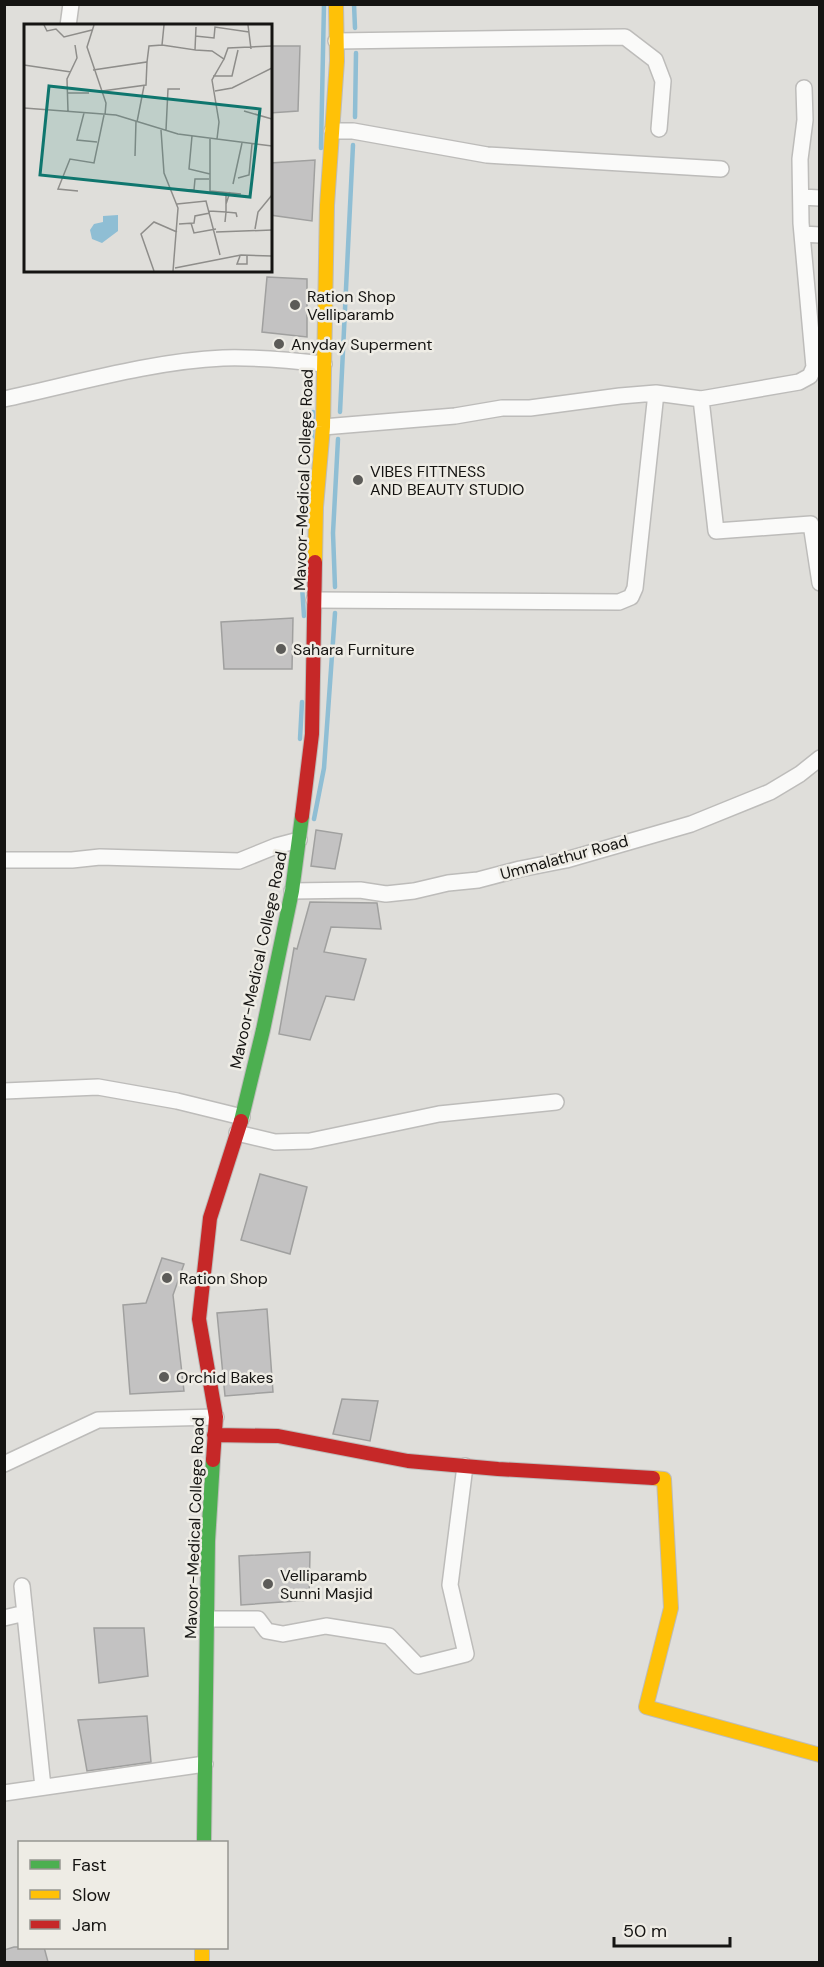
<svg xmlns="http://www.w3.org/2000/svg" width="824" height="1967" font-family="'DM Sans',sans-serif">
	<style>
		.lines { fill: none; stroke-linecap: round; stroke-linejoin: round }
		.stream { stroke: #8fbed4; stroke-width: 4.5 }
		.building { fill: #c3c2c2; stroke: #a0a09f; stroke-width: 1.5 }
		.street-casing { stroke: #bdbcba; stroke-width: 18 }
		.fast-casing { stroke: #bdbcba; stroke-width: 16 }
		.slow-casing { stroke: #bdbcba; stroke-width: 16 }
		.jam-casing { stroke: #bdbcba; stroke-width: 16 }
		.street { stroke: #fafaf9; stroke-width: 15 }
		.fast { stroke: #4caf50; stroke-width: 14 }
		.slow { stroke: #ffc107; stroke-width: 14 }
		.jam { stroke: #c62828; stroke-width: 14 }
		.poi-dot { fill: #5c5b58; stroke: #eeece5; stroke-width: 2 }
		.labels { text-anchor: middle; stroke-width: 5; stroke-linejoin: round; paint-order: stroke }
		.poi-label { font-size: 16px; fill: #151412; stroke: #eeece5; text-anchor: start }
		.street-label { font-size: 16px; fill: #151412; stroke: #eeece5 }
		.inset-road { fill: none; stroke: #8e8d8a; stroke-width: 1.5 }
		.view { fill: #0f766e; fill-opacity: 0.15; stroke: #0f766e; stroke-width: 3 }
		.inset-edge { fill: none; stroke: #151412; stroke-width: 3 }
	</style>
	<rect width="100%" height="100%" fill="#dfdeda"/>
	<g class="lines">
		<path class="stream" d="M354 4 355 28
			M355 117 356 53
			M321 148 324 4
			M340 412 353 145
			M312 437 313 412
			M335 587 333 533 338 439
			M304 616 302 586 305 547
			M300 739 302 702
			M314 819 324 768 335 613"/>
	</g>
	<path class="building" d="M270 46H300L298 111 270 113Z
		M315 160 312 221 270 215V163Z
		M267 277 307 279V337L262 332Z
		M293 618 292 669H224L221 622Z
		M316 830 342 834 335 869 311 866Z
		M310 902 377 903 381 929 331 927 324 952 366 959 354 1000 326 996 310 1040 279 1034 294 948 297 949Z
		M260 1174 307 1187 290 1254 241 1240Z
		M162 1258 184 1264 173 1295 184 1391 130 1394 123 1305 146 1303Z
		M267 1309 273 1392 225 1396 217 1313Z
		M342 1399 378 1401 370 1441 333 1434Z
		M310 1552 309 1600 241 1605 239 1556Z
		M94 1628H144L148 1676 99 1683Z
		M147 1716 151 1762 87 1771 78 1720Z
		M14 1947H44L48 1962H4V1950Z"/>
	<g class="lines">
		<defs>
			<path id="street" d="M68 26 71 4
				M336 41 625 37 655 60 663 81 659 129
				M332 131H353L487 155 721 169
				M801 197 820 198
				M802 234 820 235
				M4 399C74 384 152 361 223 358 257 357 290 360 324 364
				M701 399 716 531 811 524 820 583
				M323 427 455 416 502 408H530L620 396 656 393 701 399 799 382 810 376 814 367 801 223 800 159 805 120 804 88
				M314 600 619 602 631 597 635 588 656 393
				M4 860H72L100 857 239 861 276 846 299 840
				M292 891 360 890 386 894 414 891 448 883 478 880 520 869 566 860 691 824 770 792 800 774 820 758
				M4 1091 98 1087 177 1101 242 1117
				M237 1133 275 1142 310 1141 439 1114 556 1102
				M4 1464 98 1420 216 1417
				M22 1586 43 1787
				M4 1618 25 1613
				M207 1619H258L267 1631 283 1634 326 1626 389 1636 418 1666 466 1654 450 1585 465 1466
				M4 1793 205 1764"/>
			<path id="fast" d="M241 1121 263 1030 292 891 302 816
				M204 1842 208 1541 213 1460"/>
			<path id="slow" d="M315 562 316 507 323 427 327 205 337 61 336 4
				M653 1478 664 1479 671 1608 646 1707 820 1755
				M202 1948V1962"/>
			<path id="jam" d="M302 816 312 734 315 562
				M214 1435 278 1436 408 1461 498 1469 653 1478
				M213 1460 216 1417 199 1319 210 1218 241 1121"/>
		</defs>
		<use href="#street" class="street-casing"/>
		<use href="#fast" class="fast-casing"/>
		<use href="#slow" class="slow-casing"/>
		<use href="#jam" class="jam-casing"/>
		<use href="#street" class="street"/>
		<use href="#fast" class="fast"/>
		<use href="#slow" class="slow"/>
		<use href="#jam" class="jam"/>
	</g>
	<g class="poi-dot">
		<circle cx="295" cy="305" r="6"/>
		<circle cx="279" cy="344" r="6"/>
		<circle cx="358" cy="480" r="6"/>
		<circle cx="281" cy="649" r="6"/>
		<circle cx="167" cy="1278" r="6"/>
		<circle cx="164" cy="1377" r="6"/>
		<circle cx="268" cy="1584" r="6"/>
	</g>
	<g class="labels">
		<g class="poi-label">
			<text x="307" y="302">Ration Shop<tspan x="307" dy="18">Velliparamb</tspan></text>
			<text x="291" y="350">Anyday Superment</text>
			<text x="370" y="477">VIBES FITTNESS<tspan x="370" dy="18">AND BEAUTY STUDIO</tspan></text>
			<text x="293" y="655">Sahara Furniture</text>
			<text x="179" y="1284">Ration Shop</text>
			<text x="176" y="1383">Orchid Bakes</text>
			<text x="280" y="1581">Velliparamb<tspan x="280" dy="18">Sunni Masjid</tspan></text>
		</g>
		<g class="street-label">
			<text transform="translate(303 480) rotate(-88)" y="6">Mavoor-Medical College Road</text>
			<text transform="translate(564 857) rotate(-15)" y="6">Ummalathur Road</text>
			<text transform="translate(258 960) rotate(-78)" y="6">Mavoor-Medical College Road</text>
			<text transform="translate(194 1528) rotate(-88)" y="6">Mavoor-Medical College Road</text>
		</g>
	</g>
	<g transform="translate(24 24)">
		<rect width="248" height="248" fill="#dfdeda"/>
		<path d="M94 191V207L78 219 68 215 66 206 70 200 79 198V192Z" fill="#8fbed4"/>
		<path class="inset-road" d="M20 1 23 7 32 5 40 13 68 6M70 1 63 23 82 79 81 91M224 1 227 25M171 12 190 14 191 3 225 8M138 21 171 26 172 3M171 26 188 27 200 35 204 24 248 22M123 38 125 22 138 21 140 1M0 41 47 48M69 46 123 38 122 61 78 67M189 52H208L214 26M191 67 208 64 248 44M44 69H65M0 84 92 91 154 110 248 122M44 87 43 55 53 34 51 21M220 87 248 95M60 89 53 116 73 118M113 98 120 62M137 106 140 149 154 184 149 247M142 106 144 65H156M168 112 165 145 186 150M186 114V167L217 170M193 115 195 98 188 56 200 35M111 132 112 97M214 154 225 151 228 120M209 160 218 119M147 165 170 166 171 155H185M54 167 34 165 46 135 70 139 80 91M202 168V180L206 168M153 180 182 177 196 231M185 187 202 188V180M201 198 202 188 212 189 213 193M167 199 170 209 192 205M155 200 170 199 171 192 186 189M231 205 234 188 248 171M192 208 248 206M216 232 213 240H223V231M151 244 217 231 248 232M130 247 117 210 130 198 153 208"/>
		<path class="view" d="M25 62 236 85 226 173 16 151Z"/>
		<rect width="248" height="248" class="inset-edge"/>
	</g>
	<rect width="824" height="1967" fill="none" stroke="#151412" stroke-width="12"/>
	<rect x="18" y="1841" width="210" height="108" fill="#eeece5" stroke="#979691" stroke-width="1.5"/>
	<rect x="30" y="1860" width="30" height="9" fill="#4caf50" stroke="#979691" stroke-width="1.5"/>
	<text x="72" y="1871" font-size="18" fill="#151412">Fast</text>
	<rect x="30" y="1890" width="30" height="9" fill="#ffc107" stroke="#979691" stroke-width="1.5"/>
	<text x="72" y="1901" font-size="18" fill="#151412">Slow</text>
	<rect x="30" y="1920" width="30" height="9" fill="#c62828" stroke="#979691" stroke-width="1.5"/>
	<text x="72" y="1931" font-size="18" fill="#151412">Jam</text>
	<path d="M614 1937v9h116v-9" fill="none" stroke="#151412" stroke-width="3"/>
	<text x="623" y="1937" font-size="18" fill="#151412" stroke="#eeece5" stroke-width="4.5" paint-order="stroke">50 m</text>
</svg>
